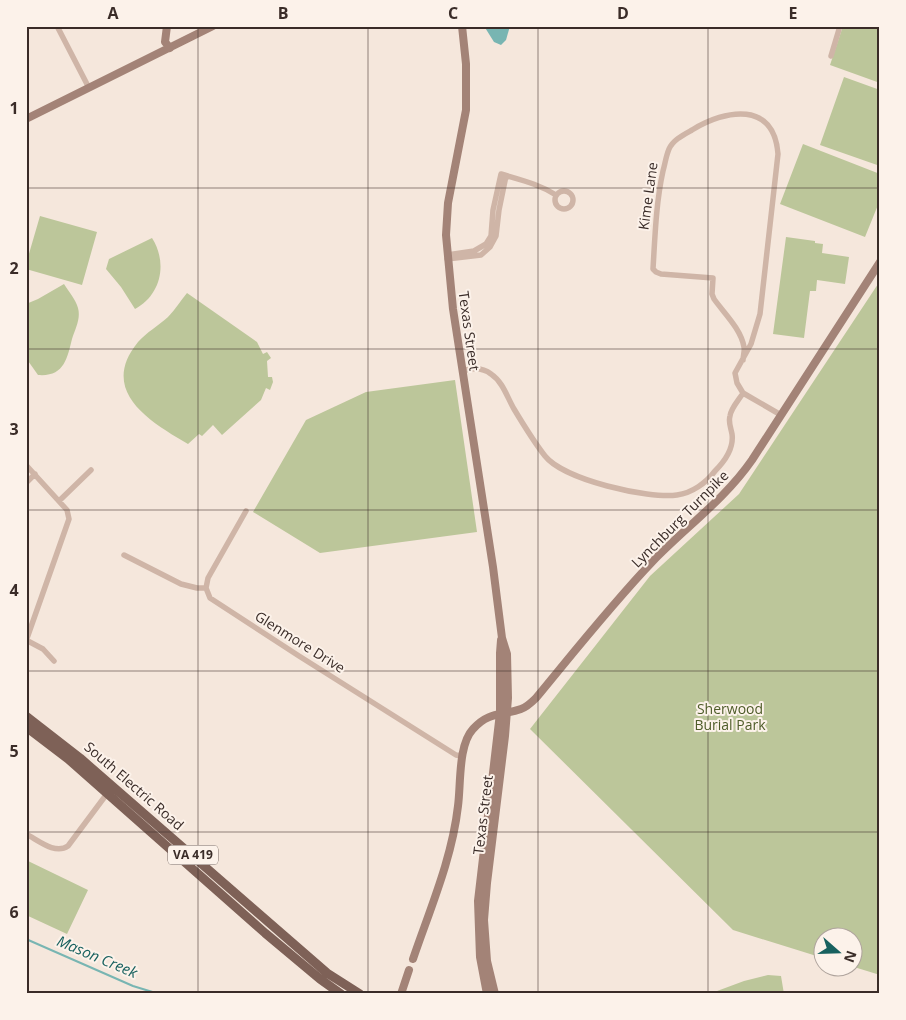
<svg xmlns="http://www.w3.org/2000/svg" width="906" height="1020" font-family="'Open Sans',sans-serif">
	<style>
		.green { fill: #bcc69a }
		.water { fill: #78b5b2 }
		.lines { fill: none; stroke-linecap: round; stroke-linejoin: round }
		.stream { stroke: #78b5b2; stroke-width: 2 }
		.street { stroke: #cfb5a7; stroke-width: 5.5 }
		.secondary { stroke: #a38377; stroke-width: 8 }
		.primary { stroke: #7e6157; stroke-width: 9 }
		.grid { fill: none; stroke: #3a2c28; stroke-width: 1; stroke-opacity: 0.55 }
		.labels { text-anchor: middle; stroke-width: 4; stroke-linejoin: round; paint-order: stroke }
		.shield { fill: #fcf2ea; stroke: #746762; stroke-width: 1 }
		.shield-label { font-size: 12px; font-weight: bold; fill: #3a2c28 }
		.street-label { font-size: 14px; fill: #3a2c28; stroke: #fcf2ea }
		.park-label { font-size: 14px; fill: #4e5c29; stroke: #fcf2ea }
		.water-label { font-size: 15px; font-style: italic; fill: #18615f; stroke: #fcf2ea }
		.neatline { fill: none; stroke: #3a2c28; stroke-width: 2 }
		.grid-label { font-size: 16px; text-anchor: middle; font-weight: bold; fill: #3a2c28 }
	</style>
	<rect width="100%" height="100%" fill="#f5e7dc"/>
	<path class="green" d="M843 26H880V83L830 65Z
		M844 77 880 90V166L820 145Z
		M803 144 880 174V200L865 237 780 204Z
		M40 216 97 232 82 285 26 269V264Z
		M786 237 815 241V243L823 244 822 253 849 257 845 284 817 280 816 291H810L804 338 773 334Z
		M152 238C168 263 161 295 135 309L121 287 106 269 109 259Z
		M880 281V975L854 967V938H824L823 958 733 930 530 729 650 576 739 494Z
		M64 284C69 292 76 300 78 308 81 319 75 329 72 339 67 359 64 377 38 375L26 358V304L38 299Z
		M187 293 257 342 263 354 267 352 271 358 267 361 268 377H272L273 382 270 390 266 388 261 400 222 435 213 425 202 436 199 434 188 444C150 422 98 391 138 342 147 332 158 326 168 317 175 310 181 300 187 293Z
		M455 380 477 532 320 553 253 512 306 420 366 392Z
		M26 860 88 890 67 934 26 915Z
		M768 975 781 976 784 994H709L744 981Z"/>
	<path class="water" d="M484 26H510L506 40 501 45 494 42Z"/>
	<g class="lines">
		<path class="stream" d="M26 939 133 986 159 994"/>
		<path class="street" d="M57 26 89 88
			M831 56 840 26
			M555 200a9 9 0 1 1 18 0a9 9 0 1 1-18 0Z
			M447 255 474 251 486 244 491 236 493 210 501 174C521 180 539 184 556 195
			M447 259 481 255 490 247 496 236 499 210 506 176
			M743 360C743 356 745 351 744 347 741 329 724 313 714 299L712 294 713 278 661 274 656 272 653 269C655 236 656 203 663 171 665 164 666 156 669 149 673 140 683 135 692 130 726 109 774 101 778 154L760 314 751 344 735 373 737 383 743 393 781 415
			M462 371C472 368 482 367 491 374 503 382 507 397 514 409 523 424 534 442 545 456 564 480 648 499 677 495 692 493 706 483 715 471 724 462 734 448 732 434 731 428 728 422 730 416 731 408 739 400 743 393
			M26 465 67 510 69 519 26 641
			M26 483 35 474
			M59 501 91 470
			M246 511 208 578 206 588 210 598 299 656 456 755 462 756
			M124 555 181 584 197 588H206
			M26 640 43 649 54 661
			M26 834C38 840 55 855 68 846L109 791"/>
		<path class="secondary" d="M167 26 165 42 170 48
			M462 26 466 64V110L448 203 446 235 453 309 493 567 502 638 507 654 508 698 505 736 487 883 484 920 487 961 495 994
			M26 119 213 26
			M413 959C430 909 452 859 458 806 461 784 458 745 473 729 489 711 502 716 521 709 527 707 532 702 536 698 574 652 612 604 653 561 686 527 725 499 752 460L880 262
			M401 994 409 970
			M487 994 480 957 478 901 500 713V653L501 640"/>
		<path class="primary" d="M26 716 80 758 327 973 360 994
			M26 727 68 759 265 933 320 979 341 994"/>
	</g>
	<path class="grid" d="M198 26V994M368 26V994M538 26V994M708 26V994M26 188H880M26 349H880M26 510H880M26 671H880M26 832H880"/>
	<g class="labels">
		<rect class="shield" x="168" y="845.5" width="50" height="19" rx="4"/>
		<g class="shield-label">
			<text x="193" y="859">VA 419</text>
		</g>
		<g class="street-label">
			<text transform="translate(648 196) rotate(-82)" y="5">Kime Lane</text>
			<text transform="translate(469 331) rotate(82)" y="5">Texas Street</text>
			<text transform="translate(680 519) rotate(-45)" y="5">Lynchburg Turnpike</text>
			<text transform="translate(300 642) rotate(32)" y="5">Glenmore Drive</text>
			<text transform="translate(134 786) rotate(41)" y="5">South Electric Road</text>
			<text transform="translate(483 815) rotate(-83)" y="5">Texas Street</text>
		</g>
		<g class="park-label">
			<text x="730" y="714">Sherwood<tspan x="730" dy="16">Burial Park</tspan></text>
		</g>
		<g class="water-label">
			<text transform="translate(97 957) rotate(23)" y="5">Mason Creek</text>
		</g>
	</g>
	<rect width="906" height="1020" fill="none" stroke="#fcf2ea" stroke-width="55"/>
	<g transform="translate(838 952) rotate(110)"><circle r="24" fill="#fcf2ea" stroke="#aea39c"/>
	<path d="M0-4L9 19L0 12L-9 19Z" fill="#18615f"/>
	<text y="-8" font-size="14" font-weight="bold" text-anchor="middle" fill="#3a2c28">N</text>
	</g>
	<rect x="28" y="28" width="850" height="964" class="neatline"/>
	<g class="grid-label">
		<text x="113" y="19">A</text>
		<text x="283" y="19">B</text>
		<text x="453" y="19">C</text>
		<text x="623" y="19">D</text>
		<text x="793" y="19">E</text>
		<text x="14" y="114">1</text>
		<text x="14" y="274">2</text>
		<text x="14" y="435">3</text>
		<text x="14" y="596">4</text>
		<text x="14" y="757">5</text>
		<text x="14" y="918">6</text>
	</g>
</svg>
